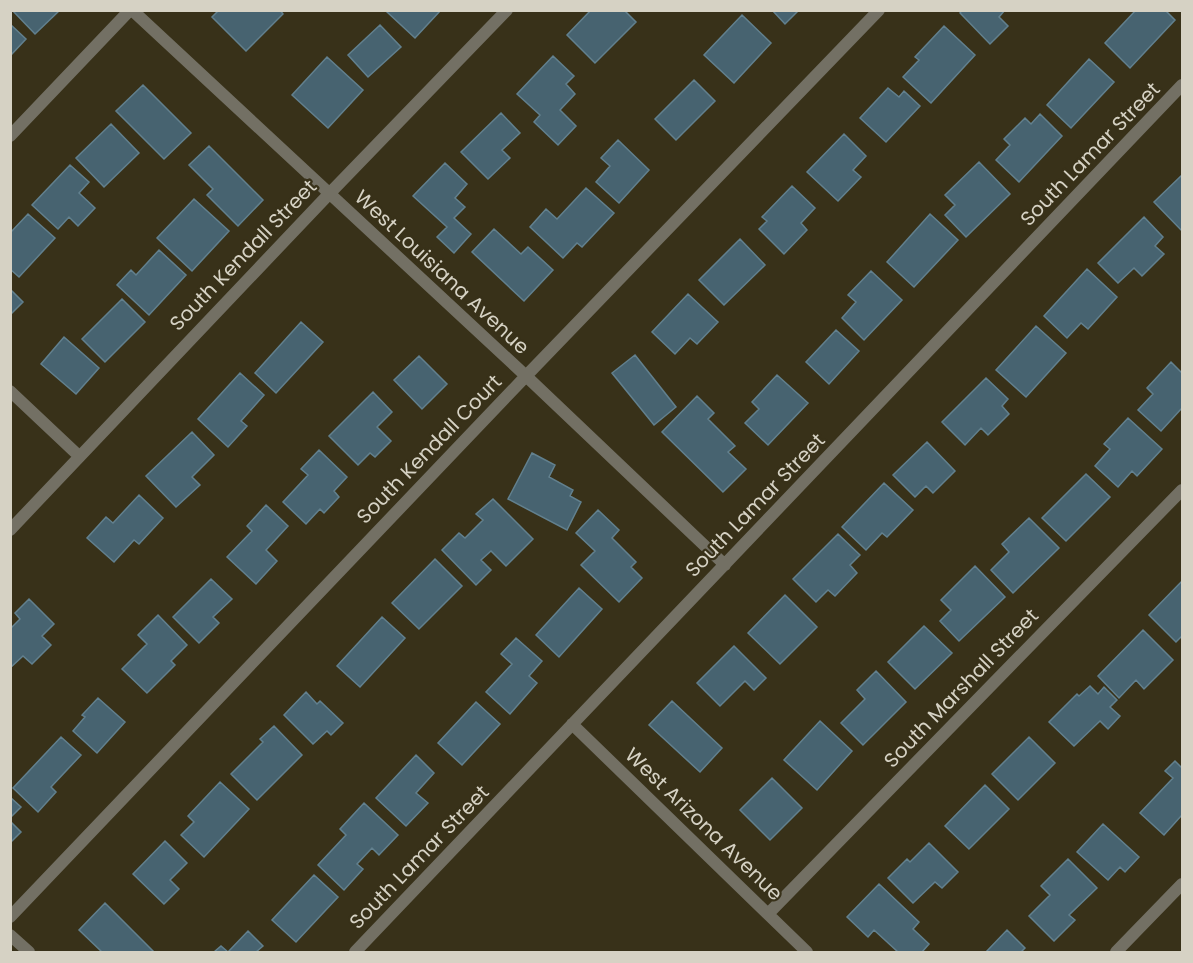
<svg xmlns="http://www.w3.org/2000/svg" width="1193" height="963" font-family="Poppins,sans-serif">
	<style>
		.building { fill: #476370; stroke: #62808e; stroke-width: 1.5 }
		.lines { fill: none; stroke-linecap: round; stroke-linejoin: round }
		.street { stroke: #737064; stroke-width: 12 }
		.labels { text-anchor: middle; stroke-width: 4.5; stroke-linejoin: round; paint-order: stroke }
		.street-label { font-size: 20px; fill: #d6d2c4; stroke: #383119 }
	</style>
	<rect width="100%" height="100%" fill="#383119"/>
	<path class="building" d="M12 10H60L35 34Z
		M219 10H280L283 14 246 51 212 17Z
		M389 10H441L415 38 387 12Z
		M591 10H624L636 22 595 63 567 35Z
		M772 10H799L785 24Z
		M962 10H1005L999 17 1008 26 990 44 960 13Z
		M1136 10H1165L1175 20 1130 68 1105 43Z
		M742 15 771 43 734 83 704 55Z
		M10 24 26 39 10 56Z
		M380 25 401 47 368 77 348 55Z
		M944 26 975 55 931 103 903 77 919 60 915 57Z
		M553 56 574 76 566 84 575 94 560 110 576 126 558 145 534 122 540 115 517 94Z
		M327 57 363 90 328 128 292 95Z
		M1089 59 1114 82 1071 128 1047 105Z
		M694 80 715 101 676 140 655 119Z
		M143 85 191 133 164 159 116 111Z
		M888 88 899 97 904 91 920 106 886 142 860 118Z
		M501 113 520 133 502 150 510 158 488 179 461 152Z
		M1040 114 1062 136 1019 182 996 160 1010 145 1004 139 1025 118 1031 124Z
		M111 124 139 153 104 187 76 158Z
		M844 134 866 156 853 170 861 177 838 201 807 172Z
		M618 140 649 170 619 203 596 182 610 166 601 158Z
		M209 146 263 200 238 226 207 195 213 189 189 165Z
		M979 162 1010 194 966 237 945 215 955 205 945 195Z
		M445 163 467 184 455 198 465 207 454 218 471 234 454 253 437 237 447 227 413 196Z
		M70 165 89 182 79 193 95 208 78 226 69 217 58 229 32 205Z
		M1182 175V231L1154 202Z
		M792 186 815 208 801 223 807 230 784 254 759 229 767 221 762 217Z
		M586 188 614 213 582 247 577 243 563 258 530 227 546 209 557 219Z
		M194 199 229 231 192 271 157 238Z
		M28 214 55 238 19 277 10 269V233Z
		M930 214 958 240 914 287 887 262Z
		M1144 217 1163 237 1155 246 1164 254 1142 276 1134 268 1118 283 1098 263Z
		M494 229 521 254 528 247 553 270 524 301 472 252Z
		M740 239 765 265 724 305 699 280Z
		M159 250 186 275 149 315 117 285 131 270 136 275Z
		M1087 269 1117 297 1088 329 1081 323 1067 338 1044 316Z
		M871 271 902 300 864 340 842 318 856 302 848 295Z
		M10 289 23 302 10 315Z
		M688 294 718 322 697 344 690 338 675 354 652 332Z
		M122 299 145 322 105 362 82 339Z
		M301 322 323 342 276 393 255 373Z
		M1036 326 1066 353 1026 397 996 370Z
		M836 330 859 351 829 384 806 362Z
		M64 337 99 368 76 394 41 364Z
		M635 355 676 407 654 425 612 373Z
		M419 356 447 384 422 409 394 380Z
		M1171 362 1182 373V408L1161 431 1138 410 1153 394 1147 388Z
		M240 373 264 395 241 421 247 426 228 447 198 419Z
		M777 375 808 403 768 445 745 423 759 409 752 402Z
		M986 378 1008 399 1002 406 1009 414 988 435 981 428 965 445 942 422Z
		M373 392 392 412 377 427 391 441 375 457 370 453 358 465 329 436Z
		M697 396 714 413 708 419 735 446 728 452 746 469 723 492 662 432Z
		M1128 418 1162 449 1137 476 1132 471 1118 487 1095 466 1110 449 1104 444Z
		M192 432 214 455 192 477 200 485 176 507 146 476Z
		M927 442 955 471 933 493 926 486 915 497 893 475Z
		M319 450 347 477 334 491 339 497 324 513 320 509 306 524 283 502 308 475 301 469Z
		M532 453 555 465 549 477 573 490 570 496 581 502 567 530 508 499Z
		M1086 474 1110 497 1066 541 1042 518Z
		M884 483 913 510 887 537 882 533 866 550 842 527Z
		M139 495 163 518 139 544 134 540 114 562 87 538 106 517 113 523Z
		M493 499 533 539 506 566 491 551 481 560 491 570 476 585 442 550 459 533 465 538 483 520 476 514Z
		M266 505 288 526 266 550 277 561 256 584 227 557 252 531 247 526Z
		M598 510 619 530 612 538 636 562 631 567 642 578 619 602 581 565 595 551 576 533Z
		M1029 518 1059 548 1013 593 991 570 1009 552 1002 544Z
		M838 534 860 555 850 565 857 573 835 596 828 590 816 602 793 579Z
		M435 559 462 586 419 629 392 603Z
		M975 566 1005 597 959 641 940 621 951 610 941 600Z
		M211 579 232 599 213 617 219 623 199 643 173 617Z
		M1182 581V636L1176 642 1149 615Z
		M579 588 602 609 559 657 536 635Z
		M785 595 817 627 780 664 748 633Z
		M29 599 54 624 42 636 51 645 32 664 23 656 10 668V629L20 619 15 613Z
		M158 615 187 645 171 661 175 665 147 693 122 669 147 644 138 635Z
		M382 617 405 638 360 687 337 666Z
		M924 626 952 653 915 689 888 662Z
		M1143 630 1173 660 1144 689 1136 680 1119 698 1098 676Z
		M516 638 542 661 529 676 537 683 510 714 486 692 512 664 501 654Z
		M734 646 766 678 754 690 745 681 720 706 697 683Z
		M876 671 906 702 863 745 841 723 865 699 857 690Z
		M1090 686 1098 694 1104 687 1117 700 1110 707 1120 716 1108 729 1100 721 1074 746 1049 722 1077 694 1079 696Z
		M306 692 317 704 320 701 343 723 331 735 327 731 313 744 284 715Z
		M98 698 125 722 97 753 73 731 85 717 82 715Z
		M672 701 722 748 700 772 649 725Z
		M476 702 500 724 462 765 438 743Z
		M820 721 852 751 817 790 784 760Z
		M274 726 302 755 257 800 231 774 263 742 260 739Z
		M61 737 81 755 51 787 56 792 38 812 13 788Z
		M1029 737 1055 763 1018 800 992 774Z
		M416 755 434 773 416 793 428 803 406 826 376 798Z
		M1175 761 1182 768V815L1164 835 1140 813 1173 778 1165 771Z
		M772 778 802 808 770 840 740 810Z
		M220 782 249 809 204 857 181 835 194 822 188 816Z
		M985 785 1009 809 969 849 945 826Z
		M10 797 21 807 10 818Z
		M364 803 398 835 379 855 372 848 357 864 363 869 344 890 318 865 346 835 340 829Z
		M10 821 21 832 10 843Z
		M1103 824 1139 857 1125 872 1120 867 1108 880 1077 852Z
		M165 841 187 863 170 880 179 889 164 904 133 874Z
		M929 843 958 872 942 888 935 882 913 903 888 878 907 859 910 862Z
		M1068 859 1097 888 1069 915 1075 920 1054 941 1029 916 1050 895 1041 886Z
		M314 875 338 897 296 942 272 920Z
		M879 884 919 922 913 929 929 944 922 952H898L874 930 868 937 847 917Z
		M105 903 154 952H102L79 930Z
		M1007 930 1025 948 1021 952H986Z
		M248 931 263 946 256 952H214L221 946 228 952Z"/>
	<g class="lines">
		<path class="street" d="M132 10 526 376 725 565
			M10 136 130 10
			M10 391 79 456
			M10 530 329 194 507 10
			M572 724 807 952
			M768 914 1182 490
			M10 917 526 376 879 10
			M10 935 29 952
			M355 952 1182 85
			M1116 952 1182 884"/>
	</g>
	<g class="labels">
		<g class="street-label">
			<text transform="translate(1090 154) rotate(-46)" y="7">South Lamar Street</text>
			<text transform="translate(243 255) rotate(-46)" y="7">South Kendall Street</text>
			<text transform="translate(442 272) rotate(43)" y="7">West Louisiana Avenue</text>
			<text transform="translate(429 449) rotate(-46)" y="7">South Kendall Court</text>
			<text transform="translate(755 505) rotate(-46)" y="7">South Lamar Street</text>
			<text transform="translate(961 688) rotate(-46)" y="7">South Marshall Street</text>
			<text transform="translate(704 824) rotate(44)" y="7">West Arizona Avenue</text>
			<text transform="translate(419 857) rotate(-46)" y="7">South Lamar Street</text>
		</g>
	</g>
	<rect width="1193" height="963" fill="none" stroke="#d6d2c4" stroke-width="24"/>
</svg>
